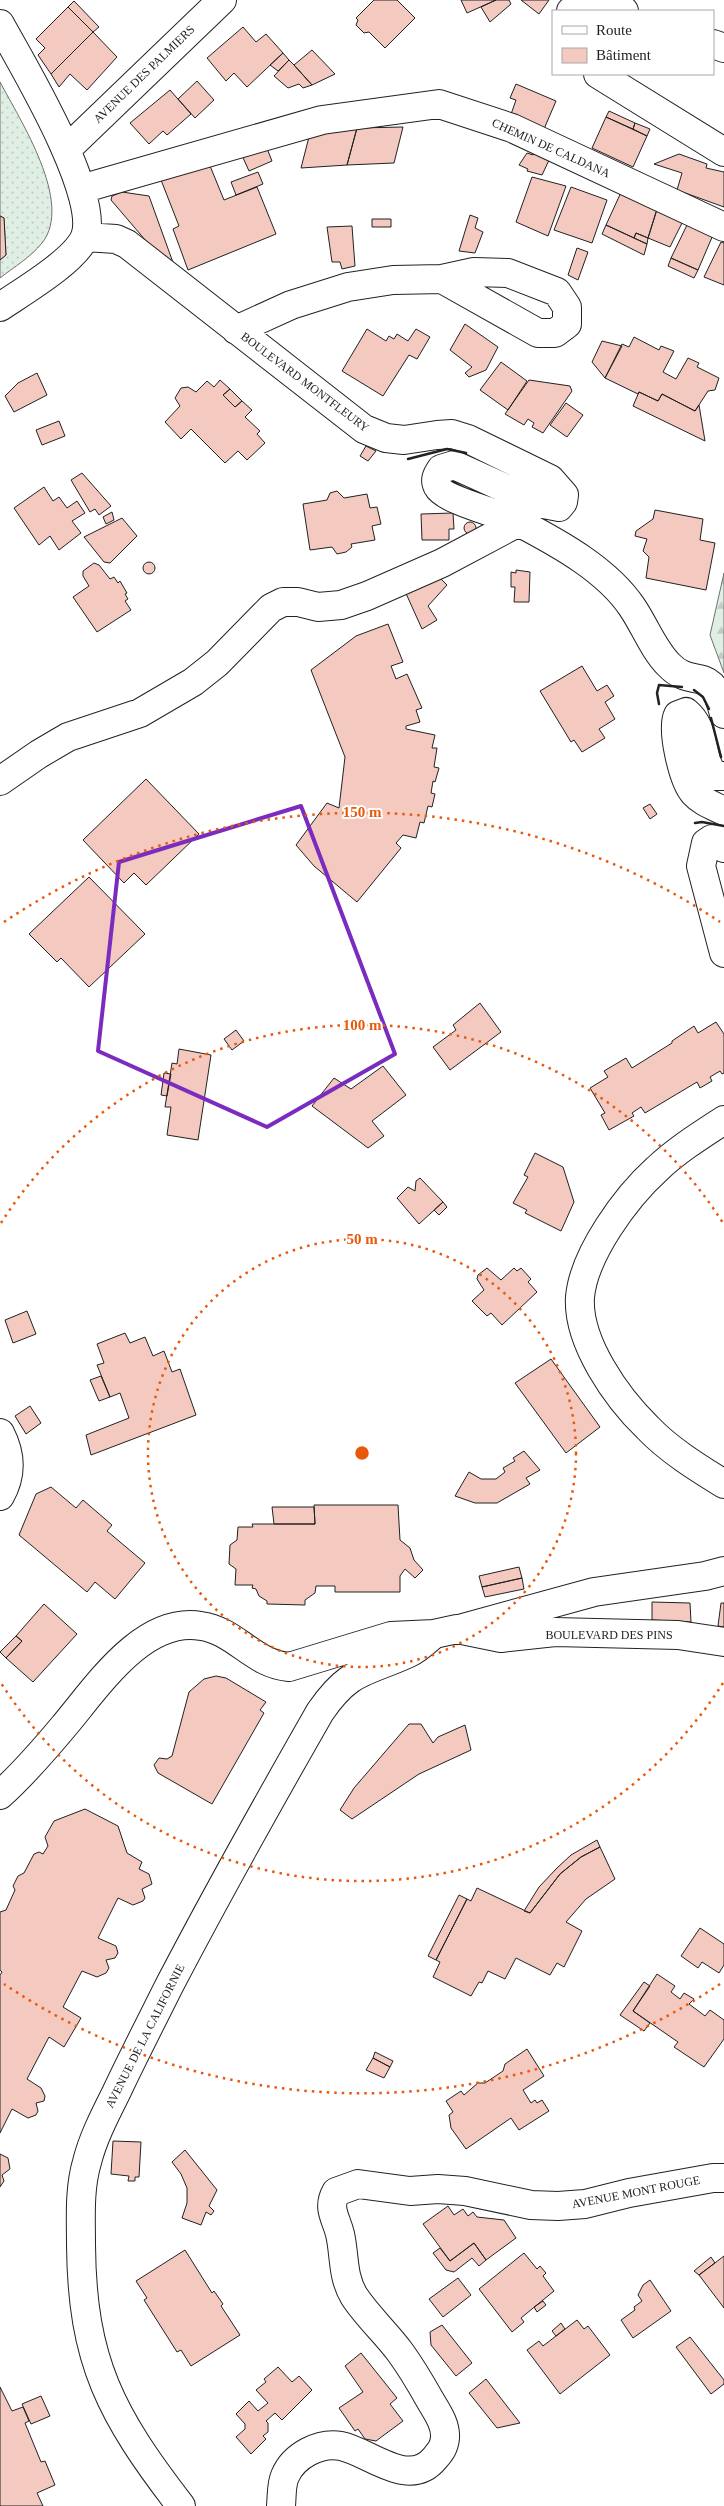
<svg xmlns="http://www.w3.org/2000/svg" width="724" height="2506" font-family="Georgia,serif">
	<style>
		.forest { fill: url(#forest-firs); stroke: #6f6f6f }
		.garden { fill: url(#garden-dots); stroke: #6f6f6f }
		.building { fill: #f3c9c0; stroke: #222 }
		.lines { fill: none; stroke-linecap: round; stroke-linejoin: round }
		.minor-casing { stroke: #222; stroke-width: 30 }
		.minor { stroke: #fff; stroke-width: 28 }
		.wall { stroke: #222; stroke-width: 2.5 }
		.marked { fill: none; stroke: #7b2cbf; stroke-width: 4; stroke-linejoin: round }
		.ring { fill: none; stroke: #e8590c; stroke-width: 2.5; stroke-dasharray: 2.5 5 }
		.labels { text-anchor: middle; stroke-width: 4; stroke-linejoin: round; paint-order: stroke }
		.street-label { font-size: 12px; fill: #222; stroke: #fff }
		.centre { fill: #e8590c; stroke: #fff; stroke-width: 2.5 }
		.ring-label { font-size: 15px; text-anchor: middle; font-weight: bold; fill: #e8590c; stroke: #fff; stroke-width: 4; stroke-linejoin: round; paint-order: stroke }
	</style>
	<defs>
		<pattern id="forest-firs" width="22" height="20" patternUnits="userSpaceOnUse" patternTransform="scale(1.25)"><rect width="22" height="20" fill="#e0efe3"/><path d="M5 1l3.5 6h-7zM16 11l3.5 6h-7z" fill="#c0cdc2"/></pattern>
		<pattern id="garden-dots" width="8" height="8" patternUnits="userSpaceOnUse" patternTransform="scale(1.25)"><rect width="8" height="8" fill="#e0efe3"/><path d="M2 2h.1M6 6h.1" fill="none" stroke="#c0cdc2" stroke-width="1.8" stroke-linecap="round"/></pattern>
	</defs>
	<rect width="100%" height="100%" fill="#fff"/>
	<path class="forest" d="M724 573V673L710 635Z"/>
	<path class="garden" d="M0 82C20 120 74 203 42 243 31 257 14 267 0 278V260L6 255 4 218 0 216Z"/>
	<path class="building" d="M374 0H397L415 18 385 48 369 32 364 33 356 25 358 20 356 18Z
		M461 0H496L467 13Z
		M496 0H509L511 4 490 22 481 7Z
		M521 0H549L539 14Z
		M74 1 99 27 93 32 68 7Z
		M68 7 93 32 51 74 38 55 45 48 36 39Z
		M243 27 256 42 266 34 283 53 247 87 234 73 226 81 207 58Z
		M93 32 117 57 87 90 70 74 59 87 51 74Z
		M312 50 335 74 312 85 294 65Z
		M283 53 289 60 278 71 270 65Z
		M289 60 294 65 312 85 303 88 299 84 288 88 274 76Z
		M197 81 214 100 195 118 178 99Z
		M516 84 556 101 544 129 510 117 516 100 510 98Z
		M170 90 191 114 167 135 163 131 149 144 130 123Z
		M609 111 635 123 633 129 606 117Z
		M606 117 647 136 633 167 592 148Z
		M635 123 650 129 647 136 633 129Z
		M403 127 394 163 347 165 357 128Z
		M357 128 347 165 301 168 311 129Z
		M264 141 272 161 249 171 240 151Z
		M537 149 551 156 542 175 527 171 528 169 519 165 527 153 533 155Z
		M679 154 707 164 706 168 724 172V207L677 190 682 173 654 164Z
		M208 161 224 200 257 187 276 234 188 270 173 229 179 226 161 180Z
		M258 172 263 184 236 195 231 182Z
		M532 177 566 186 548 236 516 222Z
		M571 187 607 200 592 243 554 230Z
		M623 188 658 206 648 238 636 233 634 238 606 225Z
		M122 192 149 196 175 268 170 269 111 200 112 196Z
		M658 206 683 221 670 247 648 238Z
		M470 215 478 218 475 228 483 232 475 253 459 251Z
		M0 216 4 218 6 255 0 260Z
		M372 219H391V227H372Z
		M606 225 647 244 644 255 602 234Z
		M687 225 713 235 698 270 671 258Z
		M352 226 355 266 342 269 340 262H332L327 227Z
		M636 233 648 238 647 244 634 238Z
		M721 242 724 243V285L704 277Z
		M577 248 588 252 578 280 568 275Z
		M671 258 698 270 694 278 668 266Z
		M465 324 498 347 486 370 469 377 465 373 472 367 450 350Z
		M367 329 386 341 389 336 394 339 397 334 408 341 416 329 430 337 417 359 409 355 383 396 342 371Z
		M634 337 659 350 661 346 674 351 663 372 676 379 688 358 699 363 697 367 719 378 715 390 708 391 695 411 662 394 658 401 639 392 638 394 605 378 622 344 629 347Z
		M602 341 622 346 605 378 592 362Z
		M501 362 527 381 508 410 480 390Z
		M37 373 47 395 14 412 5 396 18 383Z
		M220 380 230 389 223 395 235 407 242 401 252 410 245 417 260 431 257 434 265 443 247 460 238 451 225 463 191 429 181 439 165 422 180 406 175 398 181 388 188 387 196 392 207 381 214 387Z
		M529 380 570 386 572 391 543 433 532 427 534 423 528 419 524 425 505 414Z
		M230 389 242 401 235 407 223 395Z
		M639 392 658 401 662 394 695 411 699 405 705 441 633 406Z
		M566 403 583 415 567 437 550 425Z
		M59 421 65 436 42 445 36 430Z
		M366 446 376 451 368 461 360 456Z
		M82 473 111 506 99 515 95 509 90 512 71 480Z
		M44 487 53 501 59 497 67 508 77 501 85 513 72 521 81 533 59 550 50 536 39 545 14 508Z
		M337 491 344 498 367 494 370 508 377 507 381 524 372 526 375 540 351 544 352 547 346 552 337 554 332 547 310 550 303 504 327 500 330 493Z
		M655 510 703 519 700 540 715 543 706 590 646 578 649 557 643 551 647 539 635 536 636 531 653 519Z
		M112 512 114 520 106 524 103 517Z
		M453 513 454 529H449V540H422L421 514Z
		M122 518 137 536 110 563 104 562 84 537Z
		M464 528a6 6 0 1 1 12 0a6 6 0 1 1-12 0Z
		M143 568a6 6 0 1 1 12 0a6 6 0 1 1-12 0Z
		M94 563 99 565 110 579 114 577 118 583 120 581 127 593 125 594 128 599 125 601 131 610 97 632 73 597 89 586 83 576V571Z
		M516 570 530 572 529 602H514L515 587H511V572L516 573Z
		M435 573 447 585 428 606 437 620 422 629 404 589Z
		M388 624 403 662 391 666 396 679 407 674 422 708 416 710 420 722 406 726V729L435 735 432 748H437L434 767 439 768 435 782 433 781 431 793 435 794 432 807 428 806 424 823 420 822 416 838 403 835 396 843 401 848 357 902 314 866 296 845 327 803 339 808 345 757 311 670 356 636Z
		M582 666 597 691 607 685 614 696 605 702 615 719 599 729 605 738 582 752 574 740 571 742 540 691Z
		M146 779 199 834 146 885 134 873 124 883 83 840Z
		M650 804 657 814 650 819 643 808Z
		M89 877 145 934 89 987 61 958 57 962 29 934Z
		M480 1003 501 1032 450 1070 433 1047 456 1030 453 1025Z
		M716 1022 724 1034V1073L722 1074 720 1071 710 1077 712 1081 700 1088 697 1082 645 1113 641 1107 632 1113 634 1116 609 1130 601 1115 605 1113 590 1088 608 1077 604 1071 626 1058 632 1068 672 1043V1041L694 1026 698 1033Z
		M236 1030 244 1041 232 1050 224 1039Z
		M179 1049 211 1055 198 1140 167 1135 171 1107H165L172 1063 177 1064Z
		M383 1066 406 1095 372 1121 384 1136 368 1148 312 1106 334 1078 351 1089Z
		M164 1073 171 1074 167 1096 161 1095Z
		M535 1153 563 1167 574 1202 561 1231 525 1213 527 1210 513 1203 528 1177 524 1175Z
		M420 1178 443 1202 419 1224 397 1198 408 1187 415 1191 416 1181Z
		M443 1202 447 1207 439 1215 434 1210Z
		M487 1268 501 1280 514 1268 517 1271 521 1268 531 1279 528 1282 537 1292 502 1325 491 1313 487 1316 472 1301 484 1290 477 1279 478 1275Z
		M27 1311 36 1334 13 1343 5 1320Z
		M125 1333 130 1343 145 1337 153 1356 164 1351 172 1372 180 1369 196 1415 91 1455 86 1435 129 1418 120 1393 110 1397 97 1365 104 1363 97 1344Z
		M551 1359 600 1427 566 1453 515 1383Z
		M101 1376 110 1397 99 1401 90 1380Z
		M30 1406 41 1423 26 1434 15 1416Z
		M524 1451 540 1470 526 1478 530 1484 497 1503H475L455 1496 469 1472 481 1479H496L505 1472 503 1468 515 1461 513 1458Z
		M51 1487 76 1508 83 1500 112 1525 107 1531 145 1563 115 1599 95 1582 87 1592 19 1535 36 1494Z
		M314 1505H398L400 1540 410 1548 414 1560 423 1570 415 1578 405 1569 400 1576V1592H335V1586H316L315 1593 305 1600V1605L267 1604V1601L259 1596 256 1589 252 1588 253 1585H235L236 1569 229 1564 230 1545 237 1540 238 1527H253L252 1524H315Z
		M272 1507H314L315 1524H274Z
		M519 1567 522 1578 482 1587 479 1576Z
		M522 1578 524 1589 485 1597 482 1587Z
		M652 1602 690 1603 691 1622 652 1620Z
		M721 1603H724V1627L718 1626Z
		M44 1604 77 1634 33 1682 6 1658 22 1641 16 1636Z
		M16 1636 22 1641 6 1658 0 1652Z
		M216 1676 226 1678 266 1702 260 1710 264 1713 212 1804 158 1773 154 1765 159 1758 167 1759 172 1756 189 1692 204 1679Z
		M409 1724H421L433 1743 438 1737 465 1725 471 1750 419 1774 352 1819 340 1810 354 1788Z
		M85 1809 118 1826 127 1853 142 1862 139 1869 149 1874 152 1884 142 1889 145 1898 143 1901 133 1905 118 1898 98 1938 116 1946 118 1953 115 1958 106 1960 109 1968 106 1973 97 1977 82 1971 63 2007 81 2018 64 2047 49 2037 27 2079 41 2088 45 2096 44 2101 36 2103 38 2111 36 2115 28 2118 12 2109 0 2133V1975L2 1972 0 1970V1912L6 1910 15 1890 13 1886 18 1876 24 1873 34 1854 39 1852 43 1854 48 1846 45 1837 54 1821Z
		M597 1840 600 1847 581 1857 560 1874 530 1913 524 1911 539 1887 557 1868 571 1855Z
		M600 1847 615 1879 586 1899 566 1922 582 1931 564 1967 557 1963 550 1975 516 1958 505 1979 488 1971 482 1983 479 1982 471 1996 433 1977 440 1962 436 1960 467 1899 471 1901 477 1888 530 1913 560 1874 581 1857Z
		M459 1895 467 1899 436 1960 428 1956Z
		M700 1928 724 1944V1965L719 1973 702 1962 698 1968 681 1956Z
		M657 1974 675 1986 671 1992 680 1999 684 1993 694 1999 689 2004 705 2016 710 2010 724 2020V2039L704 2067 674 2047 678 2042 633 2011Z
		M644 1982 650 1986 633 2011 650 2023 644 2031 620 2015Z
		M527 2049 544 2076 523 2090 531 2103 535 2100 537 2103 542 2100 549 2111 519 2130 511 2118 466 2149 451 2128 449 2115 453 2112 446 2101 461 2091 464 2095 478 2083H485L503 2071 505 2064Z
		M375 2052 393 2061 390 2067 373 2058Z
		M373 2058 390 2067 384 2078 366 2070Z
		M113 2141 141 2142 139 2177H135V2181H128L129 2176 111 2174Z
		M185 2150 217 2190 209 2206 214 2211 211 2215 206 2212 201 2225 182 2218 187 2203V2188L181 2174 172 2162Z
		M0 2154 8 2158 10 2169 2 2175 4 2181 0 2187Z
		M448 2206 454 2215 463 2209 468 2216 473 2212 477 2217 504 2220 516 2238 486 2260 474 2243 450 2261 423 2224Z
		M474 2243 486 2260 479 2266 472 2258 454 2272 446 2270 433 2253 440 2248 450 2261Z
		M185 2250 212 2293 214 2291 223 2304 221 2306 240 2335 191 2366 181 2350 177 2352 144 2300 147 2298 136 2281Z
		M524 2253 537 2269 540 2266 546 2273 543 2276 554 2291 521 2318 524 2322 512 2332 479 2289Z
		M724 2256V2308L699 2275Z
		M711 2257 715 2263 699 2275 694 2271Z
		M458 2278 471 2295 443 2317 429 2299Z
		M650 2280 671 2311 633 2338 621 2320 635 2310 634 2307 642 2301 638 2295 643 2285Z
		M543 2301 546 2305 537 2312 534 2307Z
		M577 2320 584 2329 588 2326 610 2355 560 2394 527 2350 539 2341 543 2346Z
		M561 2323 565 2329 556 2336 552 2331Z
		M442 2325 472 2363 456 2376 431 2345 430 2332Z
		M690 2337 724 2380V2384L711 2394 676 2347Z
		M361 2353 397 2398 390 2404 403 2421 376 2441 365 2439 358 2429 355 2431 339 2408 363 2392 345 2366Z
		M278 2367 292 2382 299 2376 312 2390 282 2420 275 2413 266 2421 268 2423V2432L263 2436 266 2439 251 2454 236 2437 245 2429V2424L236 2414 249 2401 258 2411 268 2403 256 2390 266 2382 264 2379Z
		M486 2379 520 2423 497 2428 469 2393Z
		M0 2387 12 2411 23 2407 29 2421 25 2423 41 2462 45 2461 55 2485 37 2493 43 2506H0Z
		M41 2396 50 2416 31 2424 22 2404Z"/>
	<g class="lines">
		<defs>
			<path id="minor" d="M571 11 579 4 607 5 624 11
				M0 24C22 64 101 195 85 237 75 261 22 292 0 307
				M713 44 724 48
				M598 74 724 152
				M67 149 222 0
				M81 189 322 120 439 104 512 128 724 227
				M85 237 116 239 127 244 364 429 386 438 404 440 437 435 452 434 468 439 550 479 564 495 563 502 559 507 538 503 454 465 441 469C437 475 434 480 438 487 444 500 505 515 520 523 560 544 607 570 632 607 645 626 653 649 669 665 694 691 711 661 724 714
				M236 330 291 305 348 287 393 280 442 279 474 272 508 273 557 292 567 307V324L555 333H538L442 279
				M724 776H715C698 758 708 730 686 712L678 715C671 729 683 781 694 793 702 802 714 806 724 811
				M0 781 39 754 68 737 140 713 193 682 217 663 271 608 283 602H298L318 607 341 605 367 596 442 563 519 522
				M724 848 718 839H712L706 843 701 866 724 953
				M724 1120C701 1135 677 1150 657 1169 626 1197 584 1254 580 1297 577 1342 617 1398 648 1428 669 1450 698 1468 724 1484
				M0 1433C11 1454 12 1475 0 1496
				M463 1628 594 1592 705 1576 724 1571
				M0 1795C23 1774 44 1750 64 1726 97 1687 143 1616 201 1626 236 1631 253 1664 289 1667L391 1636 434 1634 457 1629 501 1638 555 1632 678 1635 724 1642
				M181 2506C111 2415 82 2362 81 2245 81 2218 79 2189 87 2162 93 2138 105 2115 116 2093 133 2057 151 2022 169 1986 217 1894 268 1803 320 1712 350 1668 366 1673 409 1653 418 1649 427 1640 434 1634
				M281 2506C282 2496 281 2485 285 2476 294 2455 320 2442 341 2446 370 2452 409 2490 435 2458 441 2451 444 2447 445 2438 446 2424 437 2412 430 2400 421 2384 411 2367 400 2352 386 2333 367 2316 354 2296 342 2276 345 2256 340 2234 336 2218 327 2208 336 2192L358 2184 410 2191 438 2189 465 2191 531 2205 558 2206 585 2204 629 2193 713 2178H724"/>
		</defs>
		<use href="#minor" class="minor-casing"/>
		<use href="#minor" class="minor"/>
		<path class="wall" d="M408 459 447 449 466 453
			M694 690 703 697 709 709
			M659 704 657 693 659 685 682 687
			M711 718 721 757
			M695 823 702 822 724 826"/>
	</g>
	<path class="marked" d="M301 806 395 1054 267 1127 98 1051 119 862Z"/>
	<g class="ring">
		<circle cx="362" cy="1453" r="214"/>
		<path d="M723 1683A428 428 0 0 1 1 1683M1 1223A428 428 0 0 1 723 1223"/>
		<path d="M720 1984A641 641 0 0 1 4 1984M4 922A641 641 0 0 1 720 922"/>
	</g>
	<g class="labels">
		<g class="street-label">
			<text transform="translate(144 74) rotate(-44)" y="4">AVENUE DES PALMIERS</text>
			<text transform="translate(551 148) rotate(24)" y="4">CHEMIN DE CALDANA</text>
			<text transform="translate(305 382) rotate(37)" y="4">BOULEVARD MONTFLEURY</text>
			<text x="609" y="1639">BOULEVARD DES PINS</text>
			<text transform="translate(145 2036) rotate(-63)" y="4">AVENUE DE LA CALIFORNIE</text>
			<text transform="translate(636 2192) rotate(-11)" y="4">AVENUE MONT ROUGE</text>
		</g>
	</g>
	<circle cx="362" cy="1453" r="8" class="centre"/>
	<g class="ring-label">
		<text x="362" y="817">150 m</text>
		<text x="362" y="1030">100 m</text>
		<text x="362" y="1244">50 m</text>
	</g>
	<rect x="552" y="10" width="162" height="65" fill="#ffffff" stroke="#a7a7a7"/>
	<rect x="562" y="26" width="25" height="8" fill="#ffffff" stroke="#a7a7a7"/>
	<text x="596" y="35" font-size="15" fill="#222222">Route</text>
	<rect x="562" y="48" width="25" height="15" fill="#f3c9c0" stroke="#a7a7a7"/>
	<text x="596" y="60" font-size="15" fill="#222222">Bâtiment</text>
</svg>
